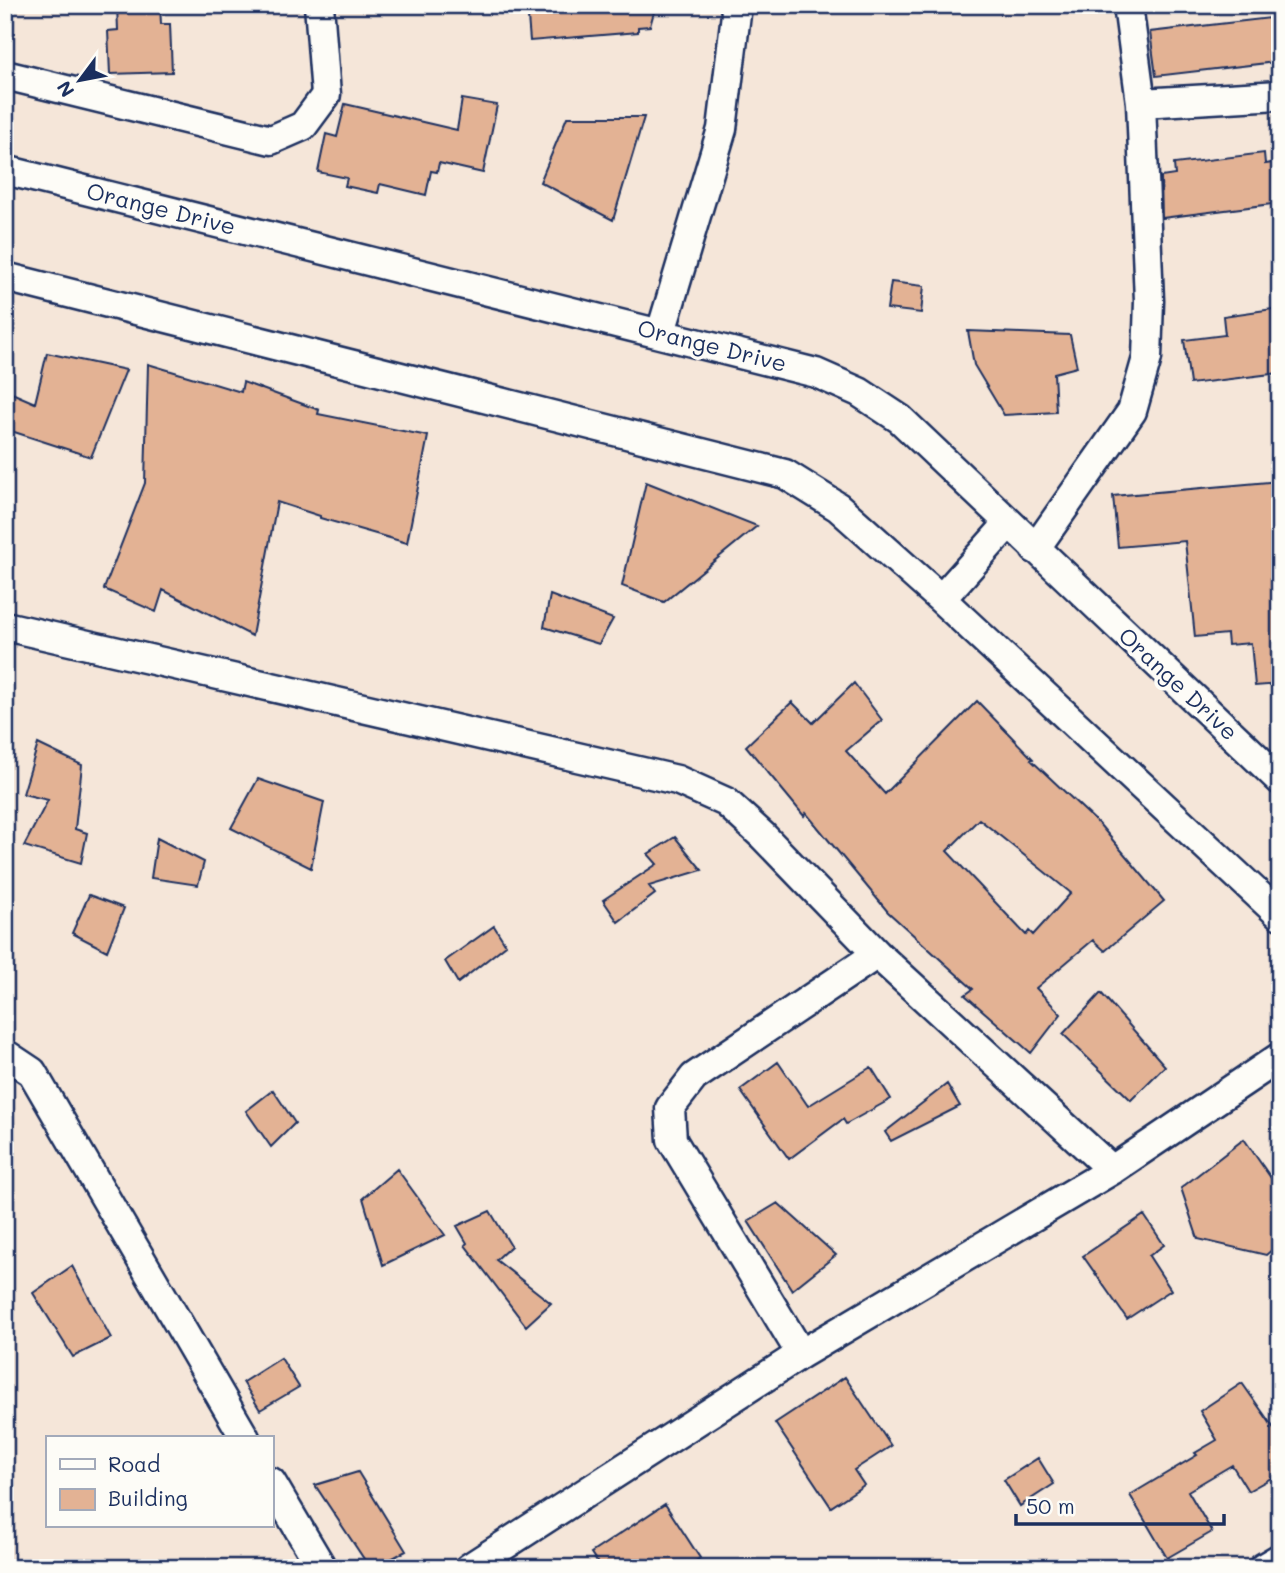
<svg xmlns="http://www.w3.org/2000/svg" width="1285" height="1573" font-family="Mali,sans-serif">
	<style>
		.building { fill: #e3b294; stroke: #1b2f5e; stroke-width: 2; fill-rule: evenodd }
		.lines { fill: none; stroke-linecap: round; stroke-linejoin: round }
		.minor-casing { stroke: #1b2f5e; stroke-width: 33 }
		.minor { stroke: #fdfcf7; stroke-width: 28 }
		.labels { text-anchor: middle; stroke-width: 7; stroke-linejoin: round; paint-order: stroke }
		.street-label { font-size: 23px; fill: #1b2f5e; stroke: #fdfcf7 }
	</style>
	<rect width="100%" height="100%" fill="#f5e6d9"/>
	<filter id="ink" filterUnits="userSpaceOnUse"><feTurbulence type="fractalNoise" baseFrequency=".0143" numOctaves="2"/><feDisplacementMap in="SourceGraphic" scale="14" xChannelSelector="R" yChannelSelector="G"/><feConvolveMatrix kernelMatrix="1 2 1 2 8 2 1 2 1" color-interpolation-filters="sRGB"/></filter>
	<g filter="url(#ink)">
		<path class="building" d="M117 5H160L161 24H170L172 72 110 74 108 31 118 30Z
			M527 5H656L650 26 638 27V32L530 41Z
			M1270 18 1275 62 1156 76 1150 32Z
			M462 99 497 105 483 173 439 163 437 172 431 171 426 195 380 184 378 193 345 186 347 178 318 172 326 134 337 137 345 104 457 130Z
			M567 117H644L613 220 540 182Z
			M1264 153 1265 164 1280 162V203L1162 218 1161 177 1175 175 1174 164Z
			M891 282 924 286 921 313 887 309Z
			M1280 308V345L1275 346 1279 373 1190 384 1184 340 1225 335 1223 316Z
			M968 331 1070 335 1077 367 1054 373 1056 412 1004 415 974 365Z
			M47 353 126 370 91 457 5 429V390L35 403Z
			M148 364 241 392 243 382 319 410 318 414 428 436 407 543 320 518V516L277 502 252 636 163 590 156 612 104 589 145 483Z
			M1280 481V684L1255 686 1251 643 1228 645 1227 634 1195 637 1185 541 1118 547 1113 496Z
			M646 482 757 526 664 602 622 586Z
			M550 595 613 619 599 644 544 627Z
			M854 683 882 720 846 751 885 794 977 701 1033 759 1031 760 1100 825 1164 901 1105 951 1093 940 1036 988 1061 1014 1031 1053 965 995 973 989 888 912 806 813 804 816 746 746 792 702 813 723ZM979 819 1071 893 1033 935 1029 931 1026 935 947 851Z
			M38 744 82 765 75 829 87 833 81 863 24 846 48 800 23 794Z
			M258 779 324 802 311 868 231 828Z
			M675 837 702 870 649 886 655 894 618 922 603 900 657 864 648 854Z
			M157 838 204 862 198 885 151 878Z
			M89 895 124 908 107 951 72 933Z
			M494 926 506 945 458 983 445 961Z
			M1101 993 1165 1066 1131 1100 1063 1034Z
			M778 1062 808 1106 871 1067 891 1099 846 1124 843 1119 789 1159 740 1090Z
			M947 1084 960 1106 891 1141 885 1132Z
			M273 1090 295 1123 271 1147 246 1111Z
			M1244 1139 1280 1191V1243L1266 1255 1198 1239 1181 1188Z
			M397 1169 445 1235 383 1265 363 1198Z
			M778 1203 836 1255 792 1290 748 1221Z
			M490 1211 511 1246 496 1260 551 1303 526 1326 465 1245 467 1243 457 1226Z
			M1144 1215 1164 1245 1149 1256 1171 1290 1127 1319 1083 1256Z
			M72 1266 111 1338 73 1357 33 1293Z
			M281 1358 299 1387 260 1410 243 1382Z
			M845 1377 891 1446 854 1470 864 1485 831 1507 775 1423Z
			M1242 1383 1280 1437V1473L1248 1491 1232 1465 1188 1491 1212 1532 1167 1558 1130 1495 1197 1455 1195 1453 1217 1440 1200 1411Z
			M1038 1458 1054 1484 1020 1506 1004 1480Z
			M358 1472 406 1551 374 1568H370L315 1485Z
			M665 1504 700 1558 685 1568H601L591 1553Z"/>
		<g class="lines">
			<defs>
				<path id="minor" d="M5 75 271 140 303 126 326 95 319 5
					M1141 103 1280 95
					M5 170 816 373 859 392 900 419 1280 780
					M5 277 785 474 838 507 941 599 1280 915
					M661 332 722 129 736 14 735 5
					M1035 549 1132 411 1147 358 1149 301 1141 103 1128 5
					M941 599 1008 524
					M5 626 677 780 726 802 762 835 877 954 1112 1170
					M5 1054 32 1072 245 1438
					M801 1354 672 1140 670 1108 694 1077 877 954
					M271 1482 322 1568
					M469 1568 801 1354 1112 1170 1280 1057
					M1263 1568 1280 1558"/>
			</defs>
			<use href="#minor" class="minor-casing"/>
			<use href="#minor" class="minor"/>
		</g>
	</g>
	<g class="labels">
		<g class="street-label">
			<text transform="translate(161 209) rotate(14)" y="8">Orange Drive</text>
			<text transform="translate(712 346) rotate(14)" y="8">Orange Drive</text>
			<text transform="translate(1178 684) rotate(43)" y="8">Orange Drive</text>
		</g>
	</g>
	<rect width="1285" height="1573" fill="none" stroke="#fdfcf7" stroke-width="28"/>
	<rect x="14" y="14" width="1257" height="1545" fill="none" stroke="#1b2f5e" stroke-width="2.5" filter="url(#ink)"/>
	<rect x="46" y="1436" width="228" height="91" fill="#fdfcf7" stroke="#a3aaba" stroke-width="2"/>
	<rect x="60" y="1459" width="35" height="10" fill="#fdfcf7" stroke="#a3aaba" stroke-width="2"/>
	<text x="108" y="1472" font-size="21" fill="#1b2f5e">Road</text>
	<rect x="60" y="1489" width="35" height="21" fill="#e3b294" stroke="#a3aaba" stroke-width="2"/>
	<text x="108" y="1506" font-size="21" fill="#1b2f5e">Building</text>
	<g transform="translate(80 80) rotate(238)" stroke="#fdfcf7" stroke-width="5" paint-order="stroke">
	<path d="M0-5L12 26L0 18L-12 26Z" fill="#1b2f5e"/>
	<text y="-10" font-size="19" font-weight="bold" text-anchor="middle" fill="#1b2f5e">N</text>
	</g>
	<path d="M1016 1514v10h208v-10" fill="none" stroke="#1b2f5e" stroke-width="3.5"/>
	<text x="1026" y="1514" font-size="21" fill="#1b2f5e" stroke="#fdfcf7" stroke-width="5" paint-order="stroke">50 m</text>
</svg>
